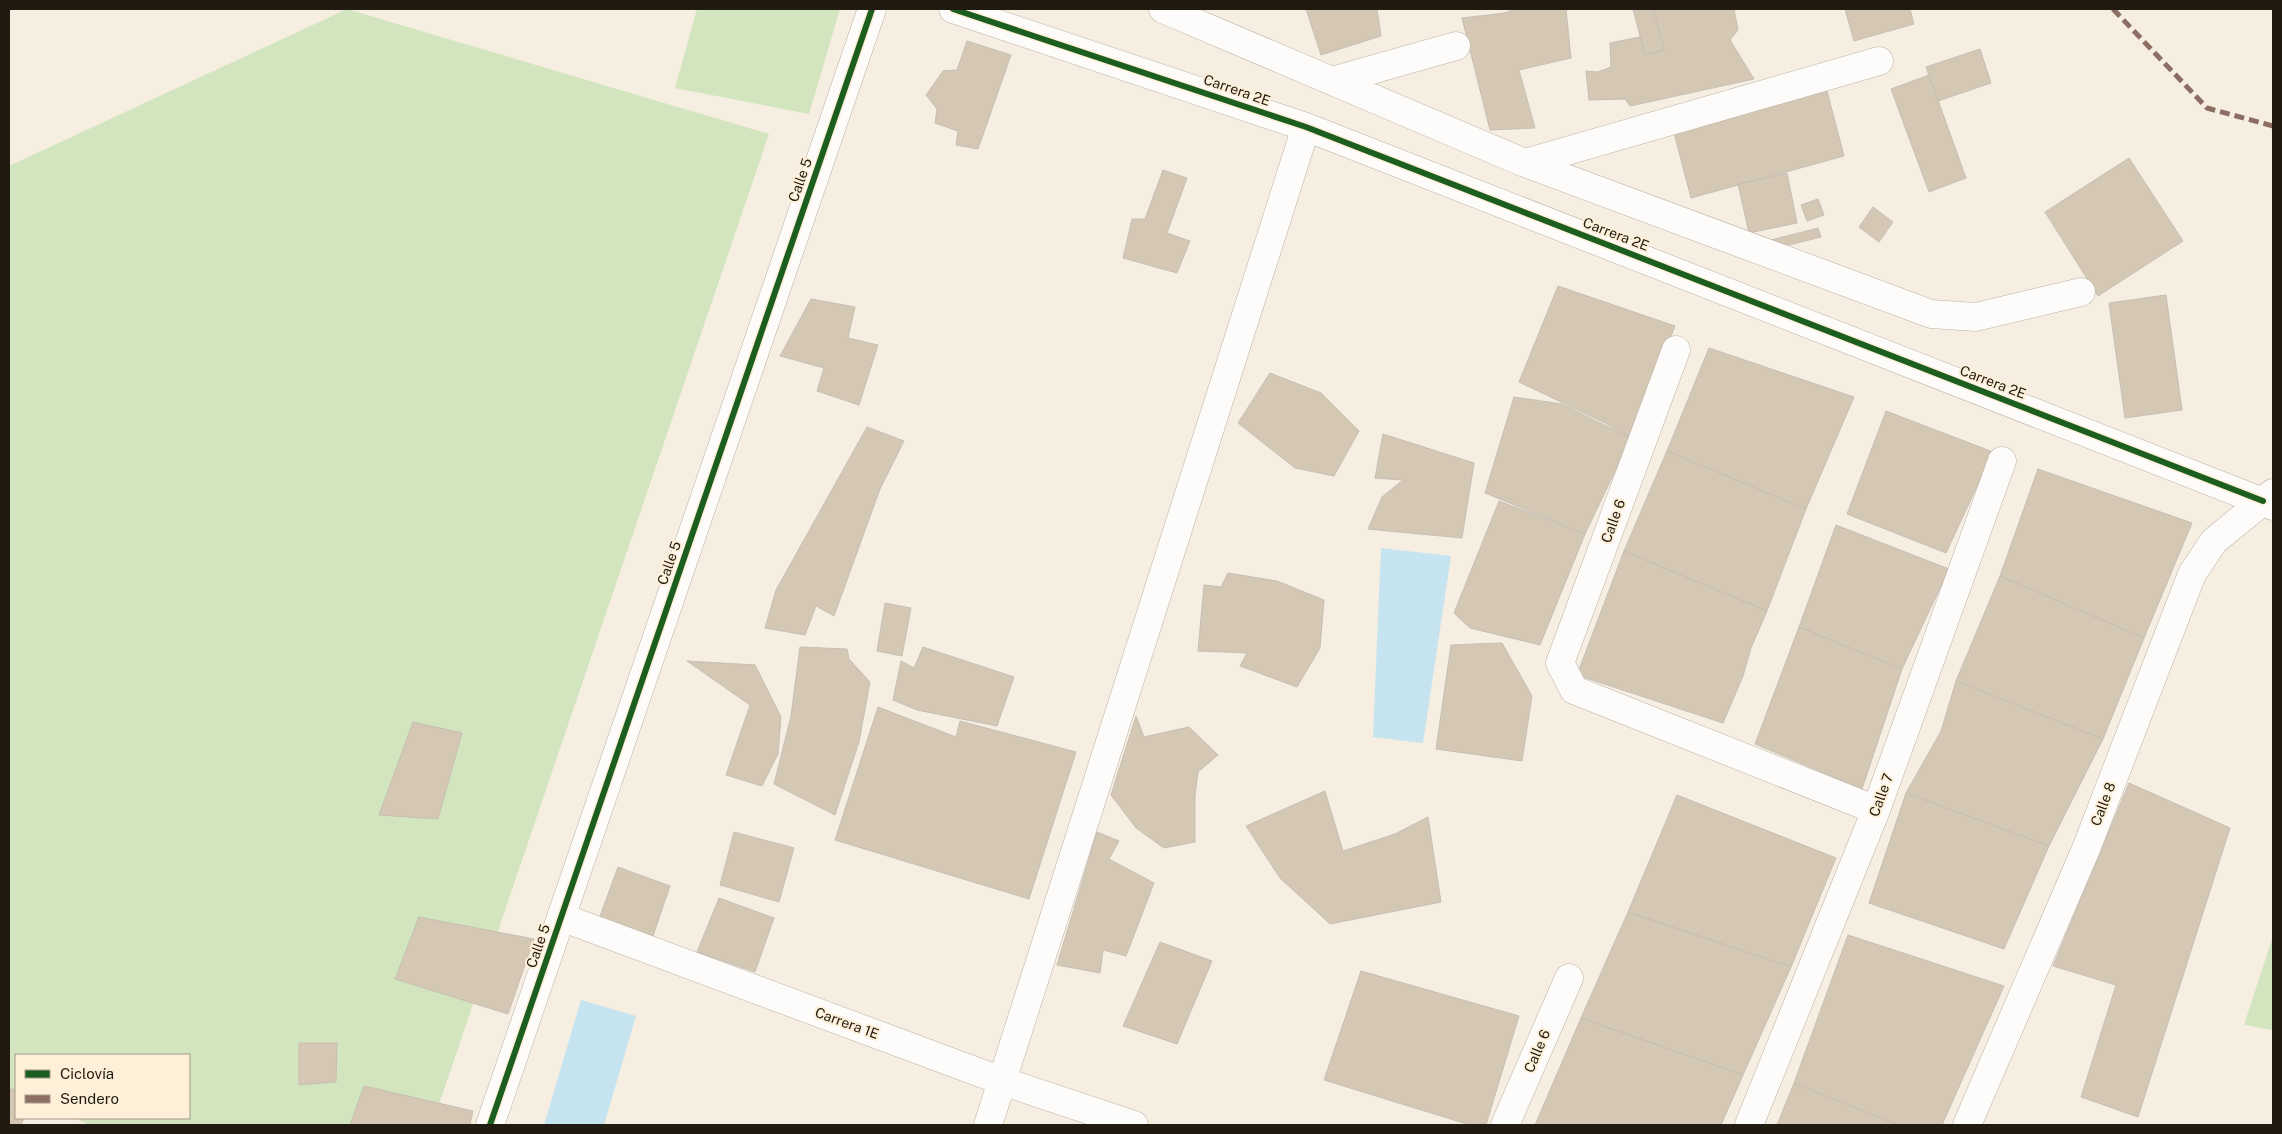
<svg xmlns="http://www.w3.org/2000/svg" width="2282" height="1134" font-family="'Public Sans',sans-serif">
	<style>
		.green { fill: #d3e5be }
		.water { fill: #c5e4f0 }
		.building { fill: #d4c8b5; stroke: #c6bfb4 }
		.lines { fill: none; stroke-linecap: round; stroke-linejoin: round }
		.minor-casing { stroke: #b8b2a7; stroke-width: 29 }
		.minor { stroke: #fefcfa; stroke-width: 28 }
		.quiet { stroke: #8d6e63; stroke-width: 5; stroke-dasharray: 10 5; stroke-linecap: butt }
		.cycleway-casing { stroke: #feefd9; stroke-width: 9 }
		.cycleway { stroke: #1b5e20; stroke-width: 6 }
		.labels { text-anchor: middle; stroke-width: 4; stroke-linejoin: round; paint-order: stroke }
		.street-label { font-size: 14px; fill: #201a10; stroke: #feefd9 }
	</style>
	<rect width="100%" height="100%" fill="#f6eee1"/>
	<path class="green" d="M347 9 769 134 432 1125H89L75 1118H189V1055H16V1094L9 1093V166Z
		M697 9H840L809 114 675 88Z
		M2273 936V1030L2244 1025Z"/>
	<path class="water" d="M1381 548 1451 556 1423 743 1373 737Z
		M581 1000 636 1016 604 1125H544Z"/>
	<path class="building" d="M1306 9H1377L1381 36 1321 55Z
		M1516 9H1566L1571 58 1519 70 1535 128 1490 130 1462 18 1505 13Z
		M1633 9H1653L1664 50 1645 55Z
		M1654 9H1734L1738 30 1730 40 1754 79 1630 106 1625 99 1589 100 1586 71 1598 72 1611 67 1610 43 1640 37 1645 55 1664 50Z
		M1845 9H1910L1914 24 1854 41Z
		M967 41 1011 55 978 149 956 145 958 131 935 123 937 109 926 95 943 71 957 70Z
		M1980 49 1991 83 1938 101 1926 67Z
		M1929 75 1966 178 1929 192 1891 89Z
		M1827 91 1844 156 1691 198 1674 133Z
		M2129 158 2183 241 2098 296 2045 212Z
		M1163 170 1187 178 1167 233 1190 241 1177 273 1123 258 1132 219H1145Z
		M1787 173 1797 223 1749 233 1738 184Z
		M1818 199 1824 215 1807 221 1801 205Z
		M1873 207 1893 222 1879 242 1859 227Z
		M1818 228 1821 237 1769 250 1767 241Z
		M1558 286 1675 326 1631 438 1605 423 1519 382Z
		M2166 295 2182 410 2125 418 2109 303Z
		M811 299 855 307 848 338 878 345 859 405 817 391 824 368 780 356Z
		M1709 348 1854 397 1806 509 1667 451Z
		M1270 373 1321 393 1359 431 1334 476 1295 468 1238 423Z
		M1514 397 1562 404 1631 438 1585 534 1485 493Z
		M1886 411 1993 452 1946 553 1847 514Z
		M867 427 904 441 880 489 834 616 816 606 805 635 765 628 776 590Z
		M1383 434 1474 463 1462 538 1368 529 1382 497 1403 480 1375 478Z
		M1667 451 1806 509 1767 611 1624 551Z
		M2038 469 2192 523 2144 638 2000 576Z
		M1499 501 1585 534 1540 645 1470 628 1454 613Z
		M1836 525 1949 569 1902 669 1799 627Z
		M1624 551 1767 611 1751 648 1743 676 1723 723 1577 675Z
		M1228 573 1277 581 1324 600 1320 648 1297 687 1240 666 1247 653 1198 651 1204 585 1221 587Z
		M2000 576 2144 638 2103 739 1956 681Z
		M885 603 911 608 902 656 877 651Z
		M1799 627 1902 669 1862 789 1755 744Z
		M1502 643 1532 696 1522 761 1436 749 1451 645Z
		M800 647 847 649 849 659 870 682 859 742 835 815 774 784 791 716Z
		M923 647 1014 677 997 726 917 710 893 700 901 661 914 668Z
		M687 661 755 665 781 717 778 754 762 786 726 775 750 705Z
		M1956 681 2103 739 2049 846 1906 793 1941 731Z
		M878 707 956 737 960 721 1076 752 1029 899 835 840Z
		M1136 716 1144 737 1189 727 1218 755 1198 772 1195 795V842L1164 848 1136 828 1111 795Z
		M413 722 462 733 438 819 379 815Z
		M2129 783 2230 828 2138 1117 2081 1097 2116 985 2053 966Z
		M1325 791 1343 851 1395 834 1428 817 1441 902 1330 924 1280 878 1246 826Z
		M1906 793 2049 846 2004 949 1869 903Z
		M1677 795 1836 858 1791 967 1628 912Z
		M734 832 794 848 779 902 720 885Z
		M1097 832 1119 841 1109 859 1154 883 1126 956 1103 950 1100 973 1057 965Z
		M618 867 670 886 652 939 599 919Z
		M719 898 774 918 755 972 697 952Z
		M1628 912 1791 967 1743 1075 1581 1018Z
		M419 917 534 939 508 1014 395 979Z
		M1848 935 2004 986 1942 1125H1898L1794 1083Z
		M1160 942 1212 961 1177 1044 1123 1026Z
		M1361 971 1519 1016 1486 1125H1470L1324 1080Z
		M1581 1018 1743 1075 1721 1125H1535Z
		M299 1043H337L336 1082 299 1085Z
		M1794 1083 1898 1125H1777Z
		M364 1086 473 1111 470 1125H350Z
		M9 1088 16 1091V1118H24L21 1125H9Z"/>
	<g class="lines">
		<defs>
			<path id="minor" d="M953 9 1306 127 2273 506
				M1163 9 1525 163 1931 314 1976 317 2081 292
				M1332 81 1456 46
				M1525 163 1879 61
				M1676 350 1560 663 1574 690 1876 810
				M561 917 1002 1081 1134 1125
				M490 1125 872 9
				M988 1125 1306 127
				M1505 1125 1569 978
				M1749 1125 1876 810 2002 461
				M1967 1125 2086 849 2192 574 2214 541 2273 493"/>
		</defs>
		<use href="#minor" class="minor-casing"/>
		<use href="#minor" class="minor"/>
		<path class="quiet" d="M2113 9 2207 108 2273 126"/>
		<defs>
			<path id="cycleway" d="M953 9 1306 127 2263 501
				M490 1125 872 9"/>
		</defs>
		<use href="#cycleway" class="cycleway-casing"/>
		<use href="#cycleway" class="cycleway"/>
	</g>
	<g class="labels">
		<g class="street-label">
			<text transform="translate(1237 90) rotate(19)" y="5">Carrera 2E</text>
			<text transform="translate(800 180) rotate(-71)" y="5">Calle 5</text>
			<text transform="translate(1616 234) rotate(21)" y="5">Carrera 2E</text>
			<text transform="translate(1993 382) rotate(21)" y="5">Carrera 2E</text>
			<text transform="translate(1613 521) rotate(-70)" y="5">Calle 6</text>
			<text transform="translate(669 563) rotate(-71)" y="5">Calle 5</text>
			<text transform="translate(1881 795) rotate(-70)" y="5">Calle 7</text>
			<text transform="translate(2103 804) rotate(-69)" y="5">Calle 8</text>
			<text transform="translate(538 946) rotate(-71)" y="5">Calle 5</text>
			<text transform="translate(847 1023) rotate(20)" y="5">Carrera 1E</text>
			<text transform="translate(1537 1051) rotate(-67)" y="5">Calle 6</text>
		</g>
	</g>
	<rect width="2282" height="1134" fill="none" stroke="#201a10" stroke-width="20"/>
	<rect x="15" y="1054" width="175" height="65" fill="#feefd9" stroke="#a59a89"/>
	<rect x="25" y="1070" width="25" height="8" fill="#1b5e20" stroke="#a59a89"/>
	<text x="60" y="1079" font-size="15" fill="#201a10">Ciclovía</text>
	<rect x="25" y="1095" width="25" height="8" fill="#8d6e63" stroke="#a59a89"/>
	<text x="60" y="1104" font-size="15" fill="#201a10">Sendero</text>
</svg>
